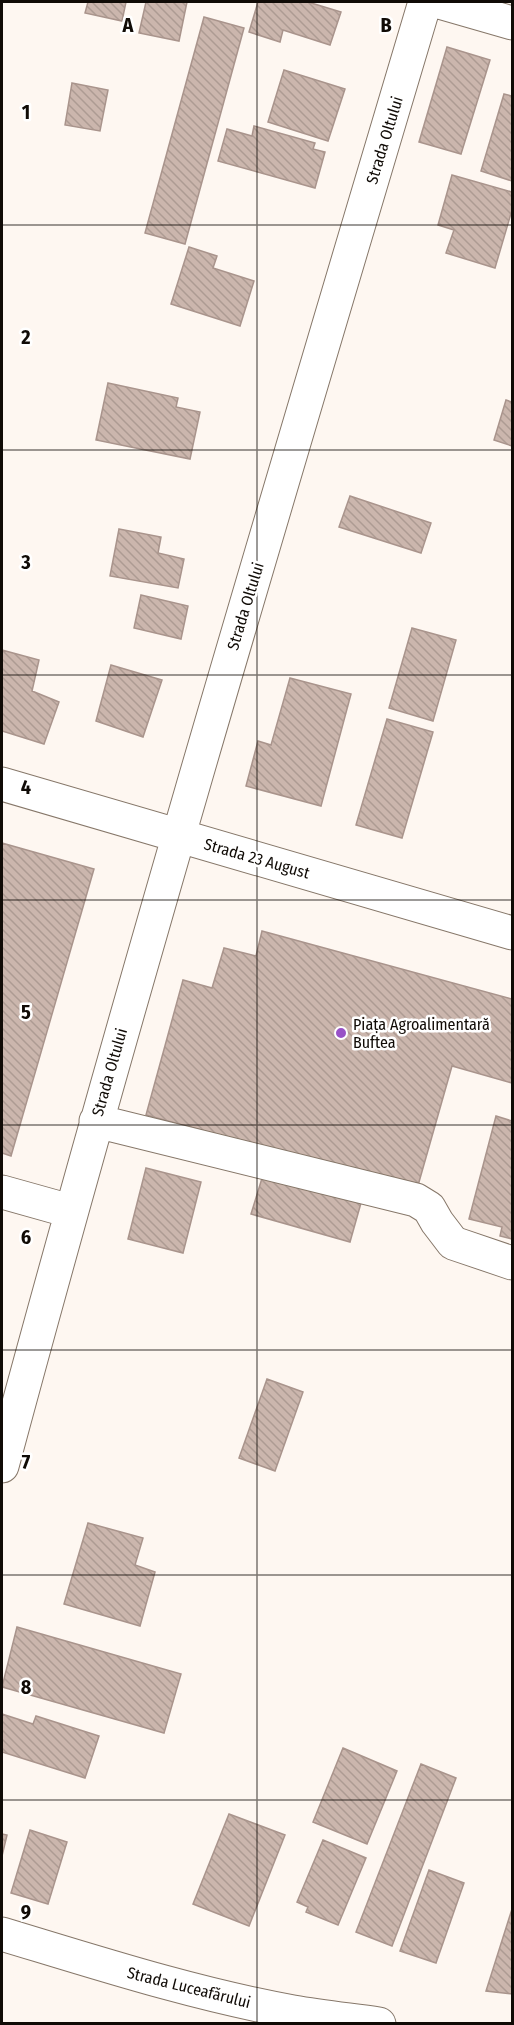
<svg xmlns="http://www.w3.org/2000/svg" width="514" height="2025" font-family="'Fira Sans Condensed',sans-serif">
	<style>
		.building { fill: url(#building-back-hatch); stroke: #a9948c; stroke-width: 1.5 }
		.lines { fill: none; stroke-linecap: round; stroke-linejoin: round }
		.minor-casing { stroke: #867769; stroke-width: 35 }
		.minor { stroke: #fff; stroke-width: 33 }
		.grid { fill: none; stroke: #100b06; stroke-width: 1.5; stroke-opacity: 0.55 }
		.poi-dot { fill: #9852c7; stroke: #fff; stroke-width: 2 }
		.labels { text-anchor: middle; stroke-width: 5; stroke-linejoin: round; paint-order: stroke }
		.street-label { font-size: 16px; fill: #100b06; stroke: #fff }
		.poi-label { font-size: 16px; fill: #100b06; stroke: #fff; text-anchor: start }
		.grid-label { font-size: 20px; text-anchor: middle; font-weight: bold; fill: #100b06; stroke: #fff; stroke-width: 5; stroke-linejoin: round; paint-order: stroke }
	</style>
	<defs>
		<pattern id="building-back-hatch" width="6" height="6" patternUnits="userSpaceOnUse" patternTransform="scale(1.5)"><rect width="6" height="6" fill="#cbb6ad"/><path d="M-1 5l2 2M0 0l6 6M5-1l2 2" fill="none" stroke="#ad9b93"/></pattern>
	</defs>
	<rect width="100%" height="100%" fill="#fef7f1"/>
	<path class="building" d="M88 2H126L122 21 85 13Z
		M146 2H187L179 41 139 33Z
		M258 2H308L341 12 330 45 283 30 280 42 249 32Z
		M204 17 244 28 185 244 145 233Z
		M447 47 490 60 461 154 419 142Z
		M284 70 345 89 328 141 268 122Z
		M72 83 108 90 100 131 65 125Z
		M504 94 512 96V181L481 171Z
		M254 126 315 143 313 149 325 152 315 188 218 161 227 129 252 136Z
		M452 175 512 192V210L495 268 446 253 454 230 438 225Z
		M189 247 217 256 213 268 254 281 240 326 171 304Z
		M108 383 178 398 176 407 200 412 190 459 96 440Z
		M506 400 512 402V446L494 440Z
		M350 496 431 523 421 553 339 527Z
		M119 529 161 537 158 553 184 559 178 588 110 576Z
		M141 595 188 606 181 639 134 628Z
		M412 628 456 640 433 721 389 708Z
		M2 650 39 660 32 691 59 702 44 744 2 731Z
		M111 665 162 680 143 737 96 721Z
		M290 678 351 694 321 806 246 786 258 741 271 745Z
		M387 719 433 732 402 838 356 825Z
		M2 843 94 869 11 1156 2 1153Z
		M262 931 512 999V1083L452 1066 417 1189 146 1115 183 980 212 988 224 948 256 956Z
		M496 1116 512 1121V1239L500 1236 502 1227 469 1219Z
		M146 1168 201 1182 183 1253 128 1239Z
		M263 1175 361 1203 350 1242 251 1214Z
		M267 1379 303 1392 275 1471 239 1458Z
		M88 1523 143 1538 135 1565 155 1572 140 1626 64 1604Z
		M17 1627 181 1674 164 1733 2 1687Z
		M2 1714 33 1724 36 1716 99 1736 85 1778 2 1752Z
		M343 1748 397 1771 367 1844 313 1822Z
		M421 1764 456 1778 392 1946 356 1932Z
		M229 1814 285 1835 249 1926 193 1904Z
		M30 1830 67 1842 48 1904 11 1893Z
		M2 1834 7 1835 2 1856Z
		M323 1840 366 1858 338 1925 306 1912 308 1907 297 1902Z
		M429 1870 464 1883 436 1963 400 1951Z
		M512 1909V1994L486 1991Z"/>
	<g class="lines">
		<defs>
			<path id="minor" d="M439 2 512 23
				M2 784 512 933
				M96 1121 416 1200 429 1208 437 1222 453 1243 512 1263
				M2 1192 70 1211
				M2 1466C134 975 280 489 425 2
				M2 1934C98 1963 194 1994 293 2012 322 2017 351 2020 379 2024"/>
		</defs>
		<use href="#minor" class="minor-casing"/>
		<use href="#minor" class="minor"/>
	</g>
	<path class="grid" d="M257 2V2024M2 225H512M2 450H512M2 675H512M2 900H512M2 1125H512M2 1350H512M2 1575H512M2 1800H512"/>
	<circle class="poi-dot" cx="341" cy="1033" r="6"/>
	<g class="labels">
		<g class="street-label">
			<text transform="translate(384 140) rotate(-73)" y="6">Strada Oltului</text>
			<text transform="translate(245 606) rotate(-73)" y="6">Strada Oltului</text>
			<text transform="translate(257 858) rotate(16)" y="6">Strada 23 August</text>
			<text transform="translate(109 1072) rotate(-74)" y="6">Strada Oltului</text>
			<text transform="translate(189 1987) rotate(14)" y="6">Strada Luceafărului</text>
		</g>
		<g class="poi-label">
			<text x="353" y="1030">Piața Agroalimentară<tspan x="353" dy="18">Buftea</tspan></text>
		</g>
	</g>
	<g class="grid-label">
		<text x="128" y="32">A</text>
		<text x="386" y="32">B</text>
		<text x="26" y="119">1</text>
		<text x="26" y="344">2</text>
		<text x="26" y="569">3</text>
		<text x="26" y="794">4</text>
		<text x="26" y="1019">5</text>
		<text x="26" y="1244">6</text>
		<text x="26" y="1469">7</text>
		<text x="26" y="1694">8</text>
		<text x="26" y="1919">9</text>
	</g>
	<rect width="514" height="2025" fill="none" stroke="#100b06" stroke-width="6"/>
</svg>
